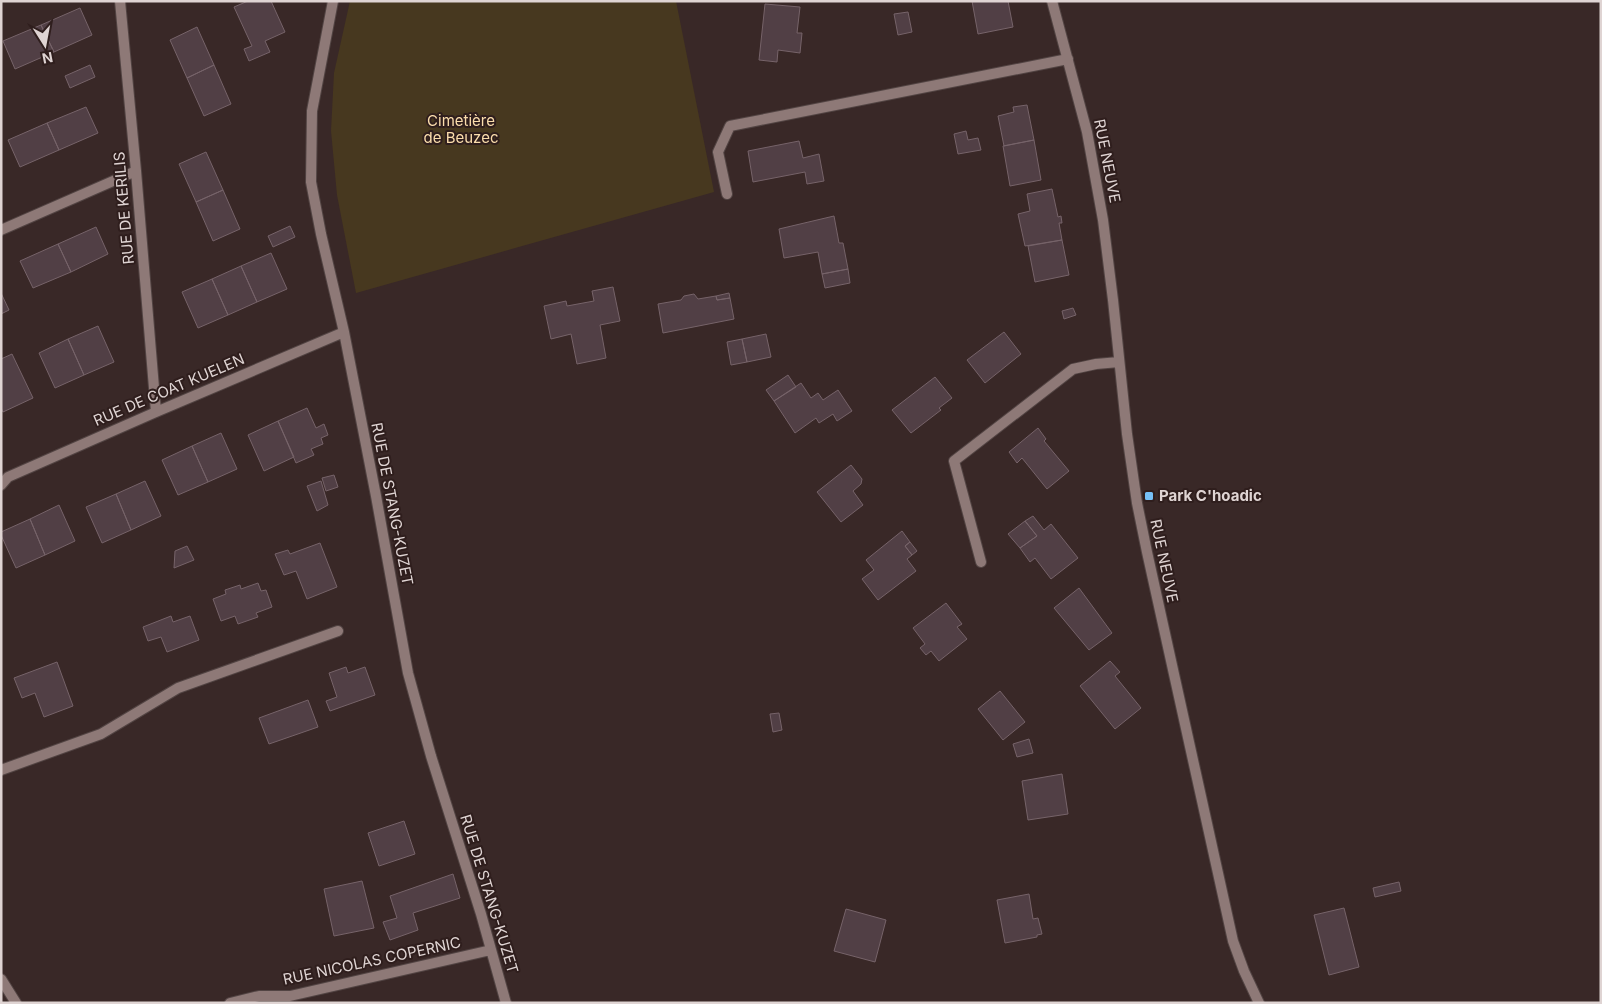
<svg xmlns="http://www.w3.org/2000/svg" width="1602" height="1004" font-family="Inter,sans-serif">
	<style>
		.green { fill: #47381f }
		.building { fill: #513f45; stroke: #766369 }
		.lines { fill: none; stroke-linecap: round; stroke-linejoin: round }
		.street-casing { stroke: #524443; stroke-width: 12 }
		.street { stroke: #8e7977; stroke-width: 10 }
		.poi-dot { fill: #76c0f7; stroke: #2f1e1d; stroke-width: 2 }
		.labels { text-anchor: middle; stroke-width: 4; stroke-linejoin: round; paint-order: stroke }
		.park-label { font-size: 15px; fill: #fbddac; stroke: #2f1e1d }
		.street-label { font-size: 15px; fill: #dfd4d3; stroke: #2f1e1d }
		.poi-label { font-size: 15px; font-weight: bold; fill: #dfd4d3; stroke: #2f1e1d; text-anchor: start }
	</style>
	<rect width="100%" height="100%" fill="#392827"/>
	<path class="green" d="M350 1H676L714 192 356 293 337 195 331 131 334 73Z"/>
	<path class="building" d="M248 1H271L285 32 265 41 270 52 249 61 244 49 252 46 234 7Z
		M972 1H1008L1013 27 978 34Z
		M765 4 800 7 797 33H802L800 53 778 50 777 62 759 60Z
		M80 8 92 35 54 52 41 25Z
		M908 12 912 32 898 35 894 14Z
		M41 25 54 52 15 69 3 41Z
		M197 27 214 65 187 78 170 40Z
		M90 65 95 77 70 88 65 76Z
		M214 65 231 104 204 116 187 78Z
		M1027 105 1034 140 1004 146 998 116 1014 112 1013 107Z
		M86 107 98 133 59 150 47 123Z
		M47 123 59 150 20 167 8 140Z
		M966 131 968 140 978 138 981 150 958 154 954 134Z
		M1034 140 1041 180 1010 186 1003 146Z
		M799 141 803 158 819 154 824 181 807 184 805 172 753 182 748 151Z
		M206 152 223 190 196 202 179 164Z
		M1052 189 1058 217 1061 216 1062 223H1059L1062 240 1025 246 1018 214 1030 211 1027 194Z
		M223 190 240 229 213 241 196 202Z
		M834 216 839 243H843L848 269 822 274 818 252 784 258 779 229Z
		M290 226 295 237 273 247 268 236Z
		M96 227 108 254 71 272 58 244Z
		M1062 240 1069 275 1035 282 1028 246Z
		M58 244 71 272 33 288 20 261Z
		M271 253 287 289 257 302 241 266Z
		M241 266 257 302 228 315 212 279Z
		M848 269 850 283 825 288 822 274Z
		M212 279 228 315 198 328 182 292Z
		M613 287 620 321 600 325 606 358 577 364 571 334 551 339 544 306 566 301 567 306 594 301 592 291Z
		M1 293 9 310 1 314Z
		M729 293 730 298 717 300 716 296Z
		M694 294 698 299 716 296 717 300 730 298 734 319 663 333 658 304 681 300 684 296Z
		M1073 308 1076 315 1064 319 1062 311Z
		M98 326 114 362 84 375 68 339Z
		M1004 332 1021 354 985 383 967 360Z
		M766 334 771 357 747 362 742 339Z
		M68 339 84 375 55 388 39 353Z
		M742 339 747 362 731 365 727 342Z
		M12 354 33 398 3 412 1 408V359Z
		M788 375 796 387 774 401 766 390Z
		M935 377 952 398 939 408 941 410 911 433 892 410Z
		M801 383 811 398 818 393 823 400 838 390 852 411 837 421 833 414 819 423 816 418 795 433 774 401Z
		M307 408 316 428 324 424 328 435 321 438 323 444 311 449 314 455 296 463 278 421Z
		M278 421 294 457 264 471 248 435Z
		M1038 428 1046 439 1044 441 1069 471 1047 489 1022 458 1017 463 1009 452Z
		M221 433 237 469 208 482 192 446Z
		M192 446 208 482 178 495 162 460Z
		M851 465 862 479 861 484 853 491 863 505 841 522 817 492Z
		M334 475 338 487 326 491 322 478Z
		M145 481 161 516 131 530 116 494Z
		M321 481 328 505 317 511 307 486Z
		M116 494 131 530 102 543 86 507Z
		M59 505 75 541 45 555 30 519Z
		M1033 516 1044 530 1051 524 1078 558 1051 579 1035 558 1030 562 1020 548 1037 536 1025 521Z
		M30 519 45 555 16 568 1 535V532Z
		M1025 521 1037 536 1020 548 1008 534Z
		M902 531 910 542 905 546 912 555 907 559 916 571 878 600 862 579 874 570 866 560Z
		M910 542 917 551 912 555 905 546Z
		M320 543 337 587 307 599 296 571 284 575 275 554 288 550 290 554Z
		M187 546 194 560 174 568 175 551Z
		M258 583 261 591 266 590 272 607 256 613 258 617 238 624 235 616 221 621 213 599 226 594 225 590 240 585 241 589Z
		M1079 588 1112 633 1089 650 1054 608Z
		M946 603 962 624 957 627 967 639 939 661 931 651 926 655 920 648 925 644 913 628Z
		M171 616 173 622 190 616 199 640 167 652 161 637 148 641 143 627Z
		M1110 661 1120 672 1115 676 1141 708 1115 729 1080 686Z
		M57 662 73 706 44 717 35 693 22 698 14 678Z
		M346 667 348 673 365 667 375 695 330 711 326 701 337 697 329 673Z
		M1000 691 1025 722 1003 740 978 709Z
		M308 700 318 727 269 744 259 718Z
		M779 713 782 730 773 732 770 714Z
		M1029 739 1033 753 1017 757 1013 744Z
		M1062 774 1068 814 1028 820 1022 781Z
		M404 821 415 854 379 866 368 833Z
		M453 874 460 898 413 913 418 930 390 940 383 922 397 918 390 896Z
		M362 881 374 928 334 936 324 889Z
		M1399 882 1401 891 1375 897 1373 888Z
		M1029 894 1033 919 1038 918 1042 934 1037 935V937L1005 943 997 900Z
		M1344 908 1359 967 1329 975 1314 915Z
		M846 909 886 920 875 962 834 951Z"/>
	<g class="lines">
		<defs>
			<path id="street" d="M120 1 136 171 156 412
				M333 1 312 111 311 182 321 234 344 332 376 496 408 673 431 756 481 914 506 1003
				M1052 1 1087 132 1103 220 1113 300 1127 434 1137 503 1147 552 1233 941 1244 971 1259 1003
				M727 194 718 152 730 126 1068 59
				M1 230 136 171
				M1 485 8 477 156 412 344 332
				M981 562 954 461 1073 369 1096 364 1119 362
				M1 770 101 734 178 688 338 631
				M1 979 16 1003
				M230 1003 259 996H290L491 950"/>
		</defs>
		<use href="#street" class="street-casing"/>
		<use href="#street" class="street"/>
	</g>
	<rect class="poi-dot" x="1144" y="491" width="10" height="10" rx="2.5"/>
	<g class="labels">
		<g class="park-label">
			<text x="461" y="126">Cimetière<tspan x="461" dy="17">de Beuzec</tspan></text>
		</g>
		<g class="street-label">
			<text transform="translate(1107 161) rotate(79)" y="5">RUE NEUVE</text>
			<text transform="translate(124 208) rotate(-95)" y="5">RUE DE KERILIS</text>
			<text transform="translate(169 390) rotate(-23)" y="5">RUE DE COAT KUELEN</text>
			<text transform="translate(392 504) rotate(79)" y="5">RUE DE STANG-KUZET</text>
			<text transform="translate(1164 561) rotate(78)" y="5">RUE NEUVE</text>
			<text transform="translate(489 894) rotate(73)" y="5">RUE DE STANG-KUZET</text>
			<text transform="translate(372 961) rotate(-12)" y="5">RUE NICOLAS COPERNIC</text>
		</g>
		<g class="poi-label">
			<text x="1159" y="501">Park C'hoadic</text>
		</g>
	</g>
	<rect width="1602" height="1004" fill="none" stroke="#dfd4d3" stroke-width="5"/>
	<g transform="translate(45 45) rotate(169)" stroke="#2f1e1d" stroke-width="4" paint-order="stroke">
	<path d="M0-4L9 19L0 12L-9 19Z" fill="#dfd4d3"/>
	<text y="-8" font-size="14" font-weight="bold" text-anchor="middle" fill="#dfd4d3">N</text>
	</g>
</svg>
